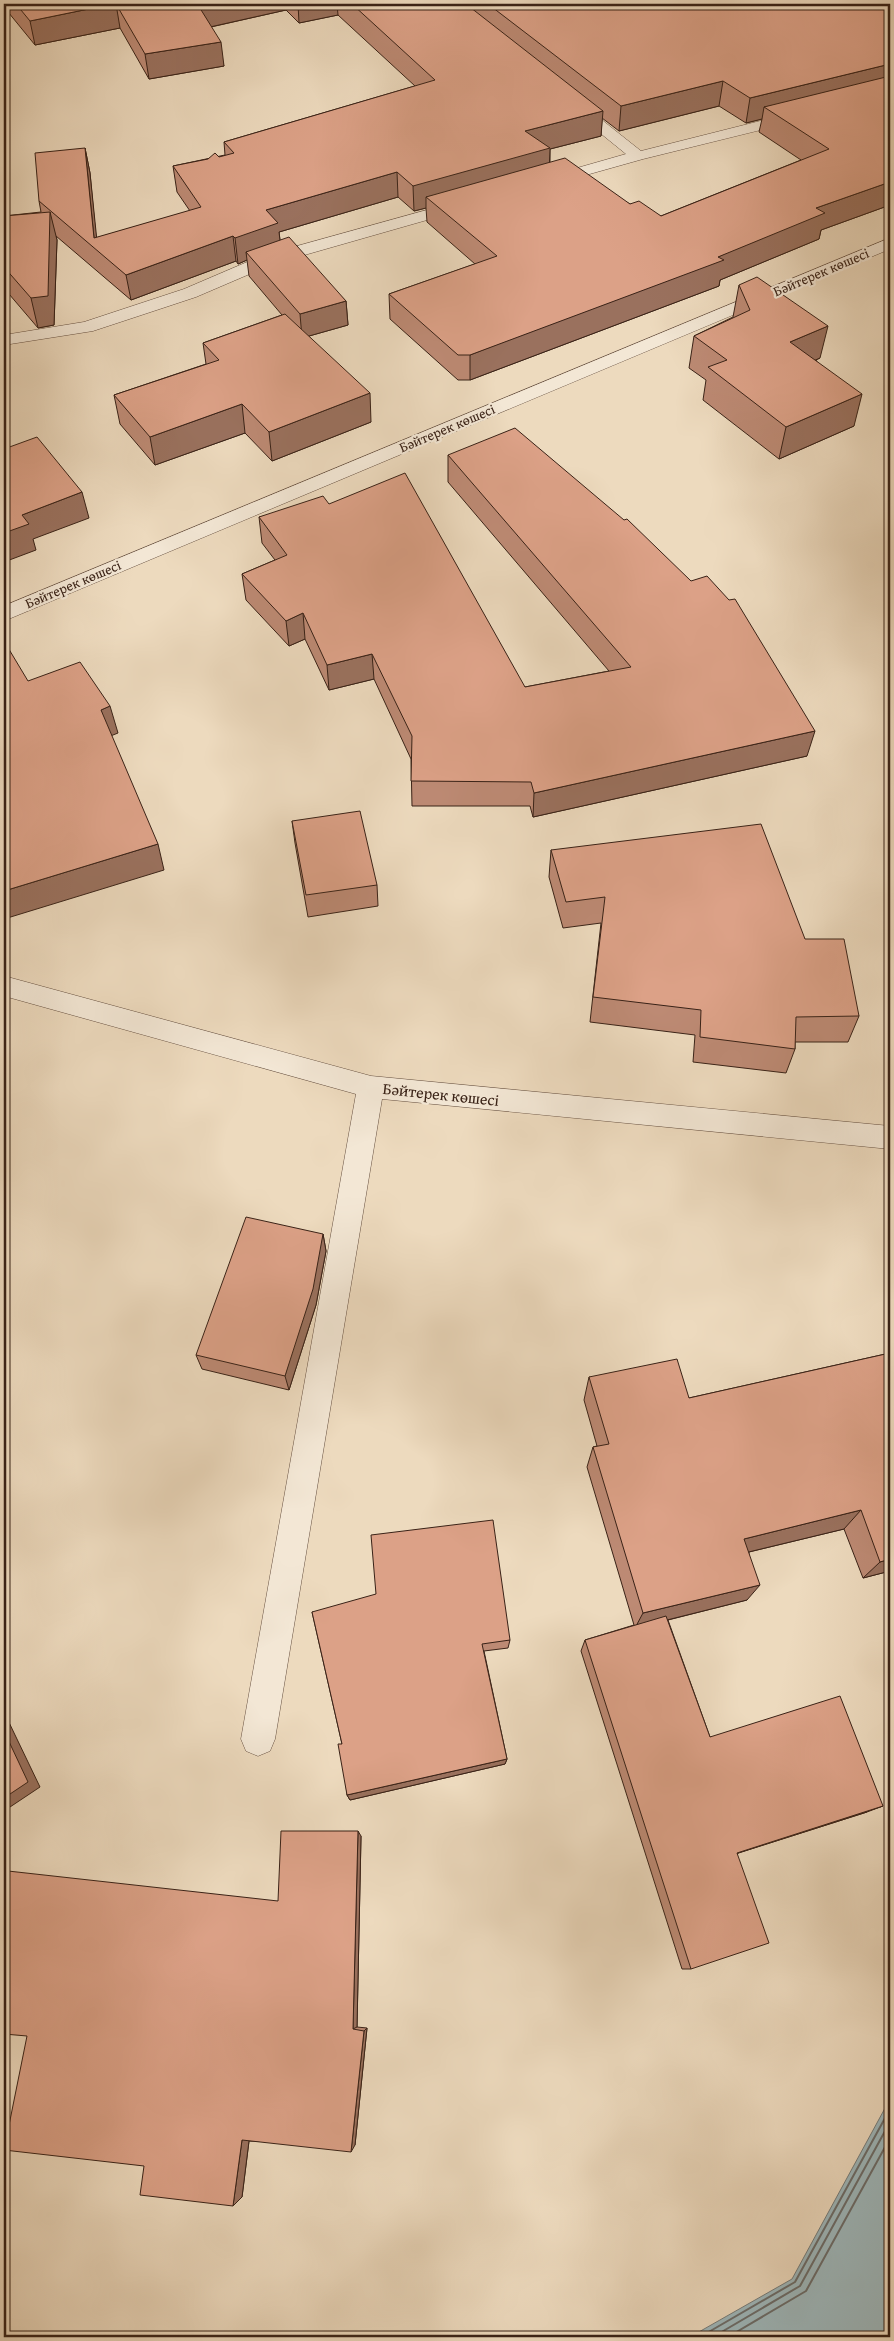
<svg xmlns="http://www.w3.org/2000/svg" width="894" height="2341" font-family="'Gentium Book Plus',serif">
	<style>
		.water { fill: #9eb8bc; stroke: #767c7a }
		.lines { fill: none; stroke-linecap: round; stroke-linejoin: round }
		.shore { stroke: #6c6d6a; stroke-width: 2 }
		.minor-casing { stroke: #665041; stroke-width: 1 }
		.tertiary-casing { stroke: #665041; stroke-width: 1 }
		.minor { fill: #f3e7d5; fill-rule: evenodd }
		.tertiary { fill: #f3e7d5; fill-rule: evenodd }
		.wall { fill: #bd8a74; stroke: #392217; fill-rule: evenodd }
		.shaded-wall { fill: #9a715e; stroke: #392217 }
		.building { fill: #dca187; stroke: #392217 }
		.labels { text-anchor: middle; stroke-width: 4.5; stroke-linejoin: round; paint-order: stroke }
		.far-street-label { font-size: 14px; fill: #392217; stroke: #f3e7d5 }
		.street-label { font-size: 16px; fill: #392217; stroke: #f3e7d5 }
	</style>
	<rect width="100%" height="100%" fill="#eddabe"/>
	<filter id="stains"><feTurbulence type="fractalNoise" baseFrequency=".004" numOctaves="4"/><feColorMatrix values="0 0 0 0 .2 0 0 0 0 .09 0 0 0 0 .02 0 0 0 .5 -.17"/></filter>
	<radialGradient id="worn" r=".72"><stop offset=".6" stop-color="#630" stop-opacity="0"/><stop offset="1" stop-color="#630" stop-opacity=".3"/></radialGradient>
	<path class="water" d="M890 2099V2337H690L792 2279Z"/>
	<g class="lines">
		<path class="shore" d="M700 2337 795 2282 890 2109
			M713 2337 800 2286 890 2122
			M728 2337 806 2291 890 2138"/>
		<defs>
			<path id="minor" d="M573 99 578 101 641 151 796 112 801 114 804 117 801 120 643 159 554 184H542L540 181 542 178 626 154 568 107 565 104 568 101Z
				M463 200 469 202 471 205 469 208 273 264 196 297 93 331 4 345V335L84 322 184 289 261 256Z
				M4 976 371 1076 890 1126V1149L382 1099 275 1739 270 1751 258 1756 246 1751 241 1739 356 1094 4 996Z"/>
			<path id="tertiary" d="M890 238V249L4 621V606Z"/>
		</defs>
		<use href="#minor" class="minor-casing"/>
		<use href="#tertiary" class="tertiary-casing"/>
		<use href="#minor" class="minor"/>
		<use href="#tertiary" class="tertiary"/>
	</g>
	<path class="wall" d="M4 4H890V205L821 230 819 239 720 280 719 286 470 380H458L390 319 389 294 475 264 427 222 426 208 414 211 398 197 279 232 280 240 346 301 348 325 309 336 371 422 272 461 245 433 155 465 120 424 114 395 206 364 203 343 282 315 249 276 247 260 238 264 236 261 131 300 56 236 57 240 54 325 38 328 9 294 4 272V216L41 212 39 201 85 148 90 173 96 238 190 211 177 192 173 166 225 155 224 142 415 86 338 15 299 23 286 10 211 27 224 66 149 79 120 28 35 45 4 7ZM719 106 746 123 762 119 759 132 801 160 661 216 630 204 550 163V149L601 136 602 118 619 131Z
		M739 285 820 358 816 360 854 426 779 459 703 400 706 380 689 368 694 336 733 317Z
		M448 455 807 756 533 817 530 806H412L411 759 374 679 329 690 305 639 289 646 246 600 242 574 275 560 262 543 259 517 329 504 525 687 609 671 448 482Z
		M292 821 377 885 378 906 308 917 295 843Z
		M551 850 805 939 859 1016 848 1042H795V1049L786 1073 693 1062 695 1035 590 1022 601 923 563 928 549 877Z
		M323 1234 326 1251 316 1305 289 1390 202 1369 196 1355Z
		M890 1353V1571L863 1578 844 1529 749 1552 747 1600 668 1620 710 1737 867 1812 738 1853 691 1969H682L581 1651 585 1640 634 1625 587 1467 593 1447 597 1446 584 1400 589 1377 689 1398Z
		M312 1612 510 1640 508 1648 484 1651 507 1759 505 1764 350 1800 347 1795 342 1744Z
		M361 1836 357 2027 367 2028 355 2145 249 2141 242 2197 233 2206 278 1901Z"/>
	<path class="shaded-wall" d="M113 4H116L120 28 35 45 30 21Z
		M201 4H285L286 10 201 29 198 5Z
		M298 4H337L338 15 299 23Z
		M221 42 224 66 149 79 145 54Z
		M890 64V88L764 107 762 119 746 123 750 98Z
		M723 81 719 106 619 131 621 106Z
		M603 111 601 136 550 149 549 174 426 197V208L414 211 413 186 525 131Z
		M85 148 90 173 98 251 94 238Z
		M397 172 398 197 279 232 281 249 246 252 247 260 238 264 235 238 266 210Z
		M890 182V205L821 230 819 239 720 280 719 286 470 380V355L718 257 816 208Z
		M50 212 57 240 54 325 38 328 31 298Z
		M233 236 236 261 131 300 126 275Z
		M346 301 348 325 302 338 300 314Z
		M828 326 820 358 783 374 790 342Z
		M370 393 371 422 272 461 269 432Z
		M862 394 854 426 779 459 786 427Z
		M242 404 245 433 155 465 150 437Z
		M82 492 89 518 33 539 36 550 4 562V533L22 515Z
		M303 613 305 639 289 646 286 621Z
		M372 654 374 679 329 690 327 665Z
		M110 706 118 733 108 737 101 710Z
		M815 731 807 756 533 817 534 793Z
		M158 844 164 870 4 919V891Z
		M323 1234 326 1251 316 1305 289 1390 285 1376Z
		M861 1510 844 1529 732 1556 744 1539Z
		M890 1559V1571L863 1578 880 1562Z
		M760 1585 747 1600 635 1628 643 1613Z
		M4 1712 40 1787 4 1811Z
		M507 1759 505 1764 350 1800 347 1795Z
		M883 1806 867 1812 726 1857 737 1853Z
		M358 1831 361 1836 357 2027 353 2029Z
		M367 2028 355 2145 351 2152 364 2031Z
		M250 2133 242 2197 233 2206 242 2140Z"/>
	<path class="building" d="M16 4H113L30 21Z
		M116 4H201L198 5 221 42 145 54Z
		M352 4H466L603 111 525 131 550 148 413 186 397 172 266 210 278 223 235 238 233 236 126 275 39 201 35 153 85 148 94 238 201 207 173 166 208 159 215 153 219 157 234 153 224 142 435 80Z
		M488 4H890V64L750 98 723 81 621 106Z
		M890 76V182L816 208 825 213 718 257 724 260 470 355H458L389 294 497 256 426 197 565 158 630 204 639 201 661 216 829 149 764 107Z
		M50 212 48 296 31 298 4 267V216Z
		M289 237 346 301 300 314 246 252Z
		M757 277 828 326 790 342 862 394 786 427 708 367 727 360 694 336 750 310 739 285Z
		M285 314 370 393 269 432 242 404 150 437 114 395 219 360 203 343Z
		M515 428 624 520 627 519 691 581 707 576 729 600 735 599 815 731 534 793 531 782 411 781 412 736 372 654 327 665 303 613 286 621 242 574 287 555 259 517 323 496 329 504 405 473 525 687 631 667 448 455Z
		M37 437 82 492 22 515 29 524 4 533V449Z
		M4 641 28 681 80 662 110 706 101 710 158 844 4 891Z
		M360 811 377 885 306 895 292 821Z
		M761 824 805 939H844L859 1016 796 1017 795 1049 700 1037 701 1010 593 997 605 897 566 902 551 850Z
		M246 1217 323 1234 313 1289 285 1376 196 1355Z
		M890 1353V1559L880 1562 861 1510 744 1539 760 1585 643 1613 593 1447 609 1444 589 1377 677 1359 689 1398Z
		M493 1520 510 1640 482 1644 507 1759 347 1795 338 1744H342L312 1612 376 1594 371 1535Z
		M666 1616 710 1737 840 1696 883 1806 737 1853 769 1943 691 1969 585 1640Z
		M4 1731 28 1782 4 1798Z
		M281 1831H358L353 2029 364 2031 351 2152 242 2140 233 2206 140 2195 144 2166 4 2150 27 2036 4 2034V1891L8 1871 278 1901Z"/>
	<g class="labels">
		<g class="far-street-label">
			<text transform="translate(821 272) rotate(-23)" y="5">Бәйтерек көшесі</text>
			<text transform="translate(447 428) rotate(-23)" y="5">Бәйтерек көшесі</text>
			<text transform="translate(73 584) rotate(-23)" y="5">Бәйтерек көшесі</text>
		</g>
		<g class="street-label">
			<text transform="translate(441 1094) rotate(6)" y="6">Бәйтерек көшесі</text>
		</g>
	</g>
	<rect width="894" height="2341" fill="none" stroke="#eddabe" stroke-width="20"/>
	<rect x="5" y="5" width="884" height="2331" fill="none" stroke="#392217" stroke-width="2.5"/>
	<rect x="10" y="10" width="874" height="2321" fill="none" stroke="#392217"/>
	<rect width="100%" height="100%" filter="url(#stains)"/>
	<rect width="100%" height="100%" fill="url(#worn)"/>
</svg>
